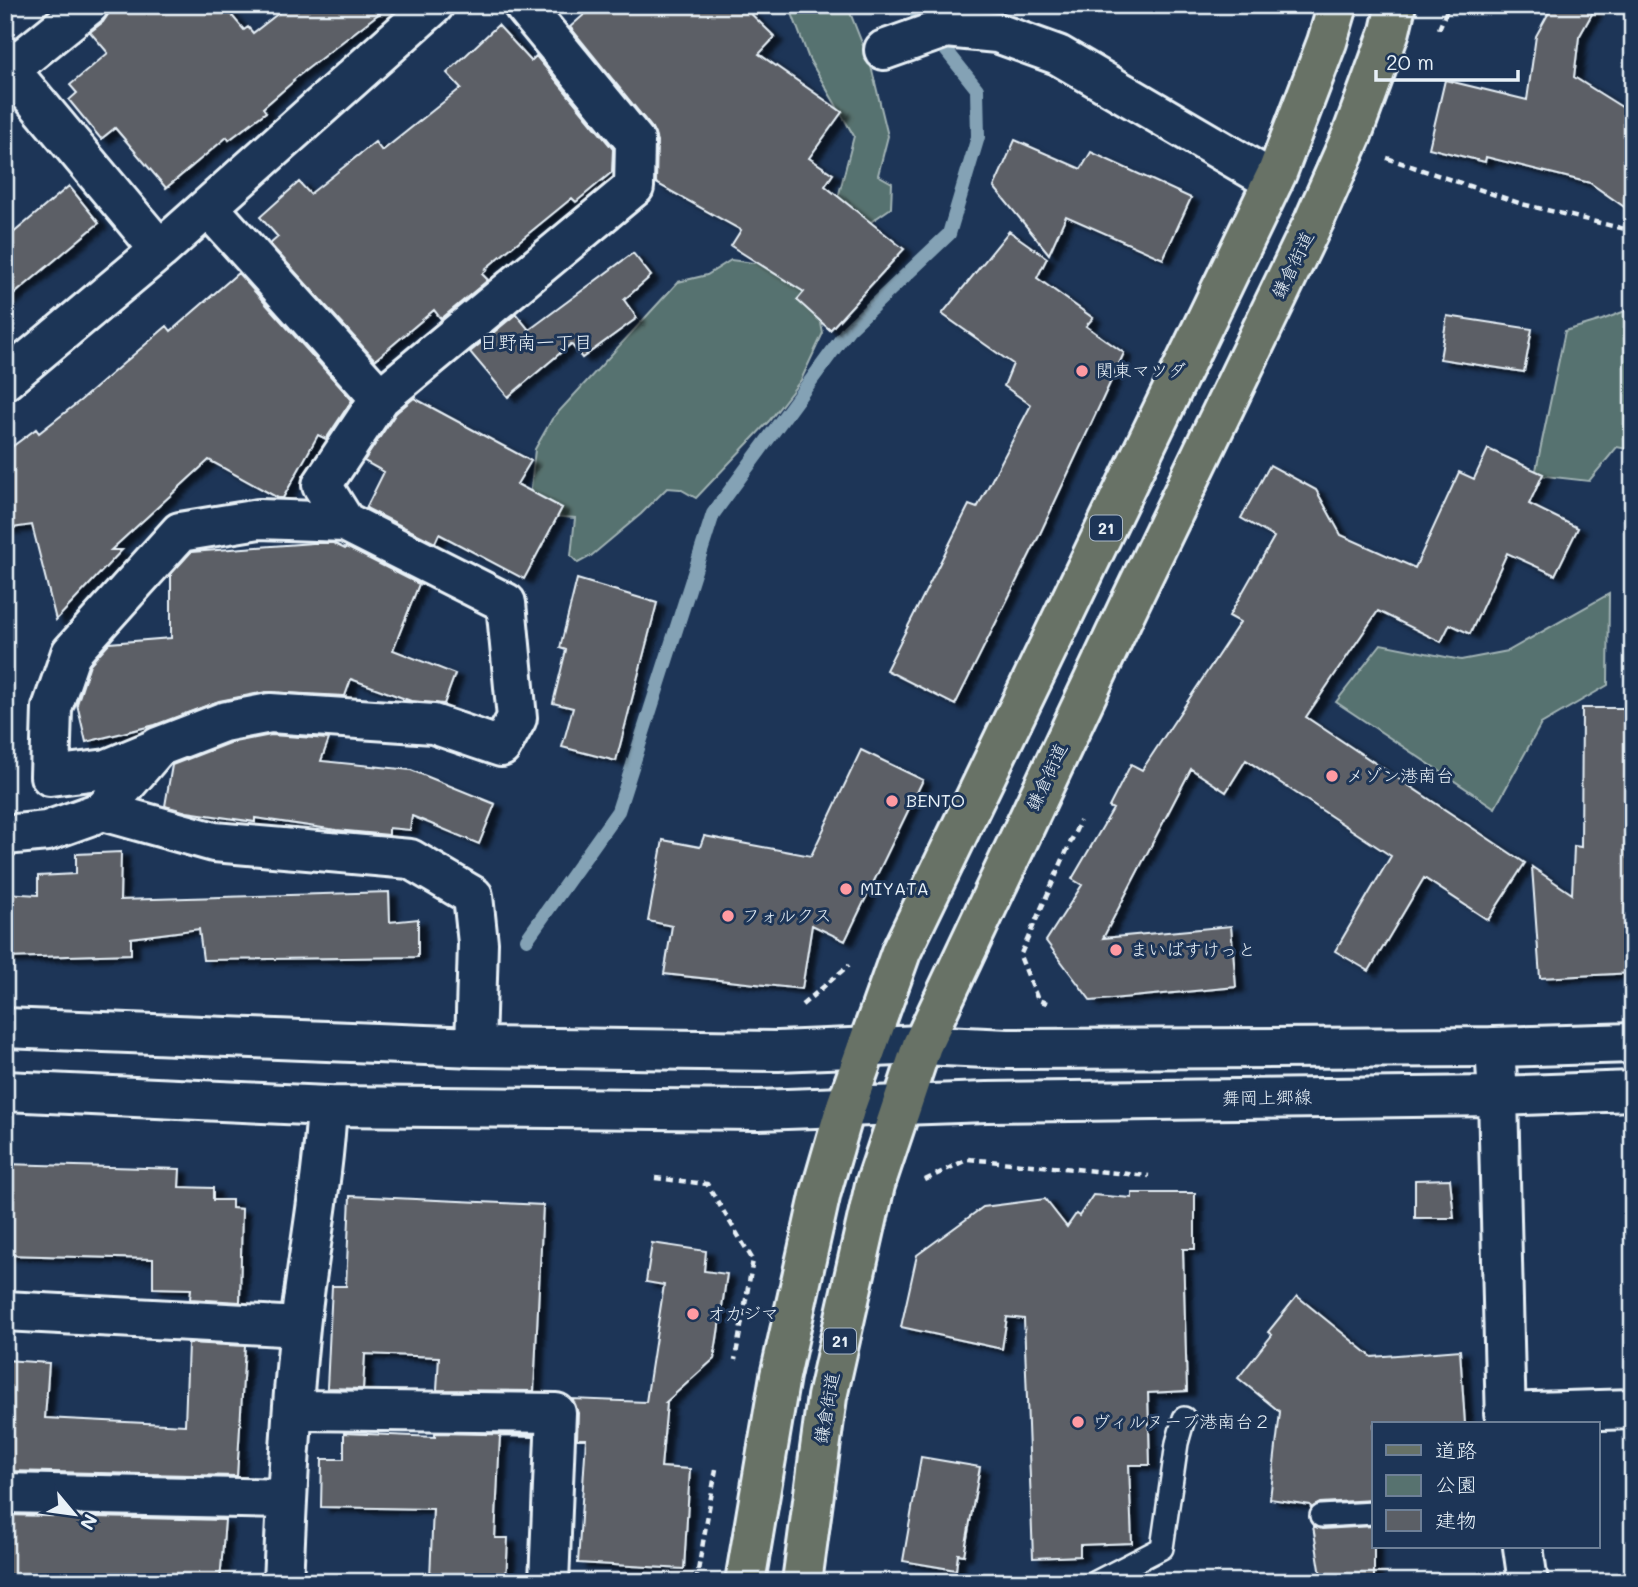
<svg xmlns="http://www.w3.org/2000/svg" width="1638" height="1587" font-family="Mali,'Klee One',sans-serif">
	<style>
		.green { fill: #57726f; stroke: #a0b2b4; stroke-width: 2 }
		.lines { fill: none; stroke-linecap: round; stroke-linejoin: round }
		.stream { stroke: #84a2b5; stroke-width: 14 }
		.building { fill: #5b5f66; stroke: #e8f1f8; stroke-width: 2; filter: url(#shadow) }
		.lane-casing { stroke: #e8f1f8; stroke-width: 26 }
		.street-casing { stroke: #e8f1f8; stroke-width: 44 }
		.secondary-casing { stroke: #e8f1f8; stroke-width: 44 }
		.primary-casing { stroke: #e8f1f8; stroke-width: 44 }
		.path { stroke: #e8f1f8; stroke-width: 4.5; stroke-dasharray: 7 5; stroke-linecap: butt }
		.lane { stroke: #1d3557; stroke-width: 21 }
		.street { stroke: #1d3557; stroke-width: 38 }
		.secondary { stroke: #1d3557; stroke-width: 38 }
		.primary { stroke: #687266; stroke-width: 38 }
		.poi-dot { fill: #ff9aa2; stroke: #1d3557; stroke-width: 2.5 }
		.labels { text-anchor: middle; stroke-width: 6; stroke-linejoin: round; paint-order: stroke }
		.shield { fill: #1d3557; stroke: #abb9c8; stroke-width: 2 }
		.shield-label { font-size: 16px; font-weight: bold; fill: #e8f1f8 }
		.street-label { font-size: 18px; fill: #e8f1f8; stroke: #1d3557 }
		.poi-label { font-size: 18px; fill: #e8f1f8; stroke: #1d3557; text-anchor: start }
		.neighbourhood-label { font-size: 19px; fill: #e8f1f8; stroke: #1d3557 }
	</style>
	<defs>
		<filter id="shadow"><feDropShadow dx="8" dy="4.5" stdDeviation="2" flood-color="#0009"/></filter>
	</defs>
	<rect width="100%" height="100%" fill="#1d3557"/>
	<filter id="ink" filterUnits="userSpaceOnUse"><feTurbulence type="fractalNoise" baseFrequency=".0143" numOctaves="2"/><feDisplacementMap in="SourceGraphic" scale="14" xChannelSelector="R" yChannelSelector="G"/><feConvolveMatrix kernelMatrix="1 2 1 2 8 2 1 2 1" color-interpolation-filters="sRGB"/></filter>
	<g filter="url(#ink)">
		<path class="green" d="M789 5H847L871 66 888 136 878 175 892 183 891 208 865 226 815 294 823 333 801 380 769 421 696 498 680 489 667 488 641 514 591 556 578 563 571 556 575 518 552 516 529 507 535 449 552 419 678 282 707 275 731 260 754 263 797 231 833 217 854 136 809 59Z
			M1633 308V450L1617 447 1589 481 1535 475 1565 331 1602 320Z
			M1609 594 1608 685 1541 724 1495 808 1336 702 1381 644 1461 660 1508 651Z"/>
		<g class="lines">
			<path class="stream" d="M527 939 618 811 713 514 848 330 949 234 978 137 977 89 910 5"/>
		</g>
		<path class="building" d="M110 5H223L244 30 248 27 253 33 289 5H390L293 80 294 81 263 108 266 112 229 140 227 137 166 188 115 128 101 139 69 100 77 93 70 85 108 53 90 32 103 22 109 13Z
			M595 5H742L775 37 759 54 842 112 809 158 833 174 825 186 904 249 830 330 797 300 804 292 731 246 741 230 656 183 657 141 652 128 570 27Z
			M1553 5H1597L1579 37 1574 77 1633 114V213L1590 183 1486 157 1485 162 1429 148 1445 80 1527 100 1536 36Z
			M498 25 531 61 536 56 613 149 612 172 576 202 572 198 485 269 487 270 482 274 488 280 441 319 434 310 375 360 270 244 278 237 260 217 299 182 310 194 375 142 382 151 461 88 447 73Z
			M1015 140 1081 169 1091 152 1191 198 1163 259 1066 216 1049 254 994 187Z
			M69 186 99 223 5 302V240Z
			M1009 231 1047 258 1037 278 1093 318 1086 326 1124 353 1039 536 955 705 886 670 969 505 977 508 1031 405 1004 386 1013 364 942 314Z
			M633 253 651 276 624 300 637 318 582 358 571 344 508 397 470 352 516 314 529 330Z
			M238 273 352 400 326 439 318 435 283 498H278L209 460 111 550H122L56 620 32 525 5 529V452L36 429 39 433 81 400 167 326 171 331Z
			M1447 316 1532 329 1524 372 1440 359Z
			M414 398 531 461 517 484 562 508 524 579 439 534 435 543 366 508 384 472 364 461 396 413Z
			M1488 449 1543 474 1529 504 1578 528 1555 575 1507 553 1470 634 1450 624 1441 642 1378 611 1306 717 1525 863 1488 920 1424 878 1369 971 1335 951 1391 856 1246 760 1226 792 1191 769 1103 938 1231 926 1236 987 1091 1001 1046 941 1082 885 1072 879 1113 809 1109 807 1131 764 1142 770 1240 622 1229 616 1274 537 1241 518 1270 465 1316 490 1341 535 1415 568 1459 472 1474 479Z
			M313 543H333L345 549 346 547 419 584 393 650 455 674 444 704 411 701 351 679 345 696 266 692 219 701 155 725 86 742 77 704 90 664 109 643 171 638V574L191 552Z
			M577 579 657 603 616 761 562 747 573 708 553 703 566 650 560 648Z
			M1582 708H1633V827L1628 930H1633V973L1540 978 1532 867 1572 894 1574 846 1581 847Z
			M271 735 329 739 321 761 411 770 495 804 479 844 412 816 410 830 389 828V835L336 830 255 818V822L187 812 165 806 172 765 229 743Z
			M861 750 923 780 845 941 812 925 802 989 664 974 672 926 648 921 663 840 700 847 704 836 811 856Z
			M121 852 120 900 389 892 390 922 418 919V957L203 960 199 929 131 938V954L5 958V893L38 895V876L76 874V854Z
			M5 1164 180 1169 179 1187 213 1188V1200H232V1208L242 1209 240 1302 190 1299 191 1289 153 1288V1259L5 1255Z
			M1450 1179 1454 1218H1415V1180Z
			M1132 1193H1195V1249H1183L1187 1391 1148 1393 1150 1465H1129L1132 1543 1080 1545V1556L1033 1558 1024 1319 1007 1317 1002 1349 901 1327 917 1255 983 1207 1045 1199 1067 1227 1076 1214 1079 1216 1093 1195 1132 1198Z
			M350 1196 543 1205 534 1391 437 1390 439 1357 365 1354 363 1389 327 1388 332 1286H346Z
			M652 1243 706 1251 704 1271 727 1274 714 1359 665 1403H667L661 1467 690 1469 684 1569 578 1563 586 1439H577L578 1413 572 1399 646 1402 664 1285 646 1282Z
			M1297 1296 1372 1357 1460 1350 1465 1424H1374V1500L1320 1503 1311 1508 1310 1505 1270 1499 1280 1412 1238 1378 1272 1335 1268 1332Z
			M188 1343 245 1346 237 1476 5 1471V1360L49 1363 45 1418 185 1425Z
			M344 1433 435 1437V1433L533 1435V1437L500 1436 495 1538H508L506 1581 430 1577 433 1509 321 1507 322 1459H344Z
			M921 1457 980 1467 964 1555 958 1554 956 1570 903 1561Z
			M5 1515 225 1520 220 1582H5Z
			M1313 1526 1322 1529 1374 1526V1582H1322Z"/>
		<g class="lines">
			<defs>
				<path id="lane" d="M1321 1516 1374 1513
					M1096 1582 1162 1548 1177 1443 1184 1418"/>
				<path id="street" d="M884 50 946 28 997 33 1058 55 1273 181
					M5 64 160 250
					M10 69 89 5
					M208 207 380 398 634 187 635 141 523 5
					M5 380 160 250 434 5
					M153 750 107 769 50 776 52 708 71 653 180 532 259 519 345 522
					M103 811 158 747 223 722 270 713 433 724 501 747 517 718 506 603 345 522 322 485 380 398
					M5 835 47 831 103 811 214 842 410 859 473 896 478 943 475 1047
					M1495 1047 1498 1096 1506 1424
					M5 1311 300 1327
					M294 1410 556 1413 549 1582
					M1504 1413 1633 1409
					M5 1493 287 1499
					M1523 1547 1528 1582
					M283 1582C287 1497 291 1412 300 1327 308 1253 323 1181 327 1106"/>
				<path id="secondary" d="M5 1028 475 1047 778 1051 922 1045 1008 1049 1495 1047 1633 1043
					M5 1091 327 1106 758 1110 987 1102 1498 1096 1633 1091"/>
				<path id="primary" d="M745 1582 780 1376 821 1192 846 1106 901 952 1277 173 1327 42 1338 5
					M802 1582 827 1397 875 1185 922 1045 1129 605 1314 221 1352 135 1390 31 1396 5"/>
			</defs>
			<use href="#lane" class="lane-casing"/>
			<use href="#street" class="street-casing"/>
			<use href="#secondary" class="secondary-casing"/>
			<use href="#primary" class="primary-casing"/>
			<path class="path" d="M1439 29 1449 5
				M1387 158 1522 204 1633 231
				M1047 1003 1038 1000 1020 956 1080 821
				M802 1005 849 965
				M655 1178 707 1184 753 1260 735 1360
				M925 1180 968 1159 1149 1176
				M696 1582 716 1469"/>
			<use href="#lane" class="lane"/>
			<use href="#street" class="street"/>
			<use href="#secondary" class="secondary"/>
			<use href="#primary" class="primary"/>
		</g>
	</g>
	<g class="poi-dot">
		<circle cx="1082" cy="371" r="7"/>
		<circle cx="1332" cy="776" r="7"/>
		<circle cx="892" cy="801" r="7"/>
		<circle cx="846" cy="889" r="7"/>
		<circle cx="728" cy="916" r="7"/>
		<circle cx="1116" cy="950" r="7"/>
		<circle cx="693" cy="1314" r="7"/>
		<circle cx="1078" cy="1422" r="7"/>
	</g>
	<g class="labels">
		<g class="shield">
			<rect x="1090" y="515.5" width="32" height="25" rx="5"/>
			<rect x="824" y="1328.5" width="32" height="25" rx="5"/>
		</g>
		<g class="shield-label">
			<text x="1106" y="534">21</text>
			<text x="840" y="1347">21</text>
		</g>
		<g class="street-label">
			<text transform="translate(1293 265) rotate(-64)" y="6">鎌倉街道</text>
			<text transform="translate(1047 777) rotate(-65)" y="6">鎌倉街道</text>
			<text transform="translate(1267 1098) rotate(-1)" y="6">舞岡上郷線</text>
			<text transform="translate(827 1408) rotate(-80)" y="6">鎌倉街道</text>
		</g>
		<g class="poi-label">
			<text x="1096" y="377">関東マツダ</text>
			<text x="1346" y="782">メゾン港南台</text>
			<text x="906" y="807">BENTO</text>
			<text x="860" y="895">MIYATA</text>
			<text x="742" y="922">フォルクス</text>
			<text x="1130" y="956">まいばすけっと</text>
			<text x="707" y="1320">オカジマ</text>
			<text x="1092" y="1428">ヴィルヌーブ港南台２</text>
		</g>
		<g class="neighbourhood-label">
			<text x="536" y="349">日野南一丁目</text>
		</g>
	</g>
	<rect width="1638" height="1587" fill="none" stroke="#1d3557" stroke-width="28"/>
	<rect x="14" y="14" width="1610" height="1559" fill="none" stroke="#e8f1f8" stroke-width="2.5" filter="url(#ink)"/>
	<rect x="1372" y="1422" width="228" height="126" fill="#1d3557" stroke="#6e8097" stroke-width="2"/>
	<rect x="1386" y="1445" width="35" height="10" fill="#687266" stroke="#6e8097" stroke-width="2"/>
	<text x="1435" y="1458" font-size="21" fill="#e8f1f8">道路</text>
	<rect x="1386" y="1475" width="35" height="21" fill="#57726f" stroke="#6e8097" stroke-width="2"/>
	<text x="1435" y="1492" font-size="21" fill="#e8f1f8">公園</text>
	<rect x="1386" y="1510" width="35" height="21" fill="#5b5f66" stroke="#6e8097" stroke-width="2"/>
	<text x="1435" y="1528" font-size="21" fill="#e8f1f8">建物</text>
	<g transform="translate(74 1514) rotate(119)" stroke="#1d3557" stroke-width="5" paint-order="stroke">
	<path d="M0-5L12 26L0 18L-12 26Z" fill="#e8f1f8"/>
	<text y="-10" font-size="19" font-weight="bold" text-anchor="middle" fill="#e8f1f8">N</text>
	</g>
	<path d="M1376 70v10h142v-10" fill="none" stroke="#e8f1f8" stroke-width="3.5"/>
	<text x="1386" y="70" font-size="21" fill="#e8f1f8" stroke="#1d3557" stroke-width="5" paint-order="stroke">20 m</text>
</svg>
